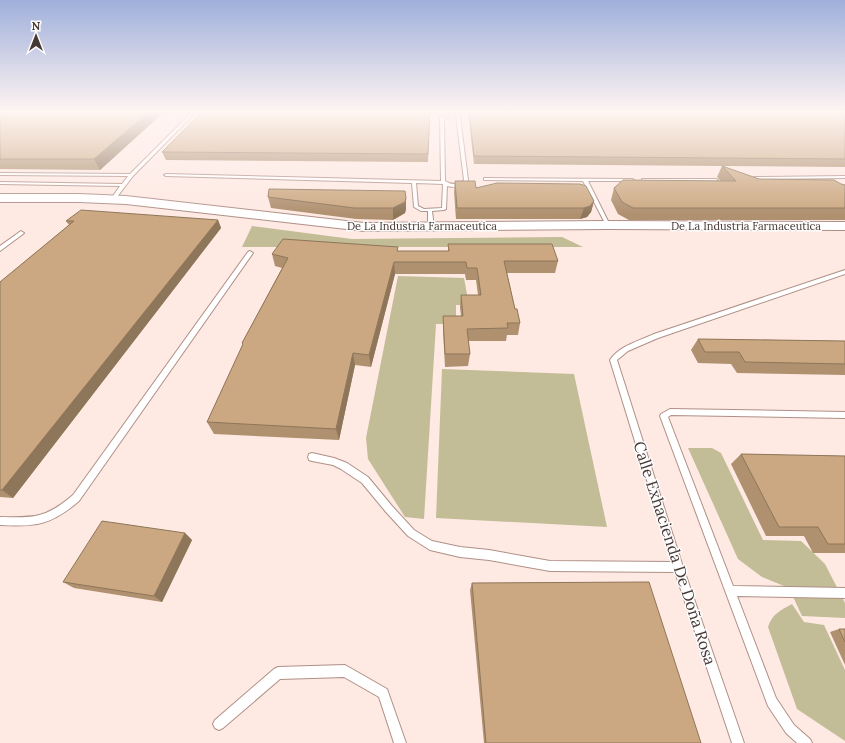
<svg xmlns="http://www.w3.org/2000/svg" width="845" height="743" font-family="Lora,serif">
	<style>
		.green { fill: #c2bd97 }
		.lines { fill: none; stroke-linecap: round; stroke-linejoin: round }
		.service-casing { stroke: #af9086; stroke-width: 2 }
		.secondary-casing { stroke: #af9086; stroke-width: 2 }
		.service { fill: #fff; fill-rule: evenodd }
		.secondary { fill: #fff; fill-rule: evenodd }
		.wall { fill: #af906f }
		.shaded-wall { fill: #8e765a }
		.building { fill: #cba881; stroke: #8e765a }
		.labels { text-anchor: middle; stroke-width: 3; stroke-linejoin: round; paint-order: stroke }
		.far-street-label { font-size: 11px; fill: #463834; stroke: #fcfcfc }
		.near-street-label { font-size: 16px; fill: #463834; stroke: #fcfcfc }
	</style>
	<rect width="100%" height="100%" fill="#fee9e3"/>
	<path class="green" d="M252 226 352 239 562 237 583 247H242Z
		M398 276 464 278 469 305H456V324H436L424 519 405 517 368 459 366 438Z
		M442 369 574 374 607 527 436 518Z
		M688 448H712L721 453 763 540 801 541 825 564 845 603V618L802 616 789 588 762 577 738 559Z
		M792 604 804 622 824 625 845 670V741L797 709 768 627C772 614 781 610 792 604Z"/>
	<g class="lines">
		<defs>
			<path id="service" d="M193 111H197L133 176 114 201 110 200 120 186 0 184V182L122 184 128 176 0 175V173L130 174Z
				M458 114 460 116 468 180C463 187 456 188 447 186L446 209 444 210 432 211 434 227 431 229 428 227V211H421L414 207 412 183 166 176 164 175 166 174 441 181 440 117ZM456 116 464 180C458 186 452 185 445 181L444 118ZM416 183 443 184 442 208 424 209 418 206Z
				M845 176V178L755 179 753 178 755 177Z
				M484 178 632 179 634 180 632 181H588L610 225 608 226 606 225 583 181 486 180H484Z
				M642 179H716L718 180 716 181H644L642 180Z
				M21 231 24 233 23 234 0 251V246Z
				M250 251 253 253 79 501C51 525 36 527 0 525V517C35 518 46 518 73 495L248 252Z
				M845 270V274L658 338 628 351 617 360 683 567 744 743H732L675 572 550 571 489 560 460 557 430 550 408 536 386 512 362 483 341 469 333 465 312 461 309 460 308 457 309 454 312 453 334 458 347 463 368 477 392 506 414 530 432 541 460 547 489 550 550 561 672 562 610 360C619 346 639 341 654 334Z
				M670 409 845 412V418L671 415 668 417 733 586 845 588V598L737 596 776 698 794 725 810 739 812 743H797L786 733 768 706 660 416 661 414Z
				M345 665 387 689 406 743H394L379 697 344 677 280 679 223 728 219 730 215 728 213 724 215 720 274 669 278 667Z"/>
			<path id="secondary" d="M0 194H79L126 196 364 223 608 221 845 222V230L608 229 364 231 126 204 79 202H0Z"/>
		</defs>
		<use href="#service" class="service-casing"/>
		<use href="#secondary" class="secondary-casing"/>
		<use href="#service" class="service"/>
		<use href="#secondary" class="secondary"/>
	</g>
	<path class="wall" d="M0 111H165L100 170 0 169Z
		M430 111 428 162 166 160 162 152Z
		M468 111H845V167L723 166 759 179 845 185V220H629L618 214 611 200 614 188 721 181 717 177 722 166 474 164Z
		M455 181 476 188 594 201 591 212 587 217 580 219H456L454 192Z
		M268 197 406 209 405 213 393 220 356 219 271 208Z
		M218 220 221 228 13 498 0 497V282L69 225 66 221Z
		M448 244 558 261 555 273H507L515 309 520 323 518 335H507L506 341H468L470 354 468 366 445 367 443 329V316H461L460 307 461 295H478L476 280H466L465 274H395L371 367 355 365 339 440 214 434 207 422 243 345 242 343 282 268 275 266 272 254 398 251H448Z
		M698 339 845 341V375L737 373 731 364 698 363 691 350Z
		M741 454 845 456V553H813L804 536H766L731 464Z
		M185 533 192 540 162 602 74 588 63 582Z
		M472 583 701 743H484L470 590Z
		M839 629H845V665L830 632Z"/>
	<path class="shaded-wall" d="M150 111H165L100 170 94 159Z
		M406 198V209L405 213 393 220V208Z
		M594 201 591 212 587 217 580 219 584 208Z
		M218 220 221 228 13 498 2 490Z
		M394 262 395 274 371 367 369 355Z
		M353 353 355 365 339 440 336 429Z
		M185 533 192 540 162 602 154 596Z"/>
	<path class="building" d="M0 111H150L94 159H0Z
		M203 111H430L428 154 162 152Z
		M469 111H845V159L474 156Z
		M722 166 759 179 834 180 841 184 845 185V208H633L622 202 614 188 623 180 736 181Z
		M455 181H475L476 188 497 183 580 184 586 186 594 201 590 206 584 208H457Z
		M269 189 405 191 406 198 405 202 393 208H354L268 197Z
		M81 210 218 220 2 490H0V282L74 221H66Z
		M283 239 398 247 397 251H449L448 244H552L558 261H504L515 309H517L520 323H507L508 328 467 329 470 354H445L443 316H463L461 295H481L477 268H467L466 262H394L369 355 353 353 336 429 207 422 243 344 242 343 288 258 272 254Z
		M698 339 845 341V364L745 362 739 352H705Z
		M741 454 845 456V544H828L818 527H779Z
		M102 521 185 533 154 596 63 582Z
		M649 582 701 743H486L472 583Z
		M839 629H845V642Z"/>
	<linearGradient id="sky" x2="0" y2="1"><stop stop-color="#9fafdb"/><stop offset="0.52" stop-color="#fff5f2"/><stop offset="1" stop-color="#fff5f2" stop-opacity="0"/></linearGradient>
	<rect width="845" height="215" fill="url(#sky)"/>
	<g class="labels">
		<g class="far-street-label">
			<text x="422" y="230">De La Industria Farmaceutica</text>
			<text x="746" y="230">De La Industria Farmaceutica</text>
		</g>
		<g class="near-street-label">
			<text transform="translate(675 553) rotate(72)" y="6">Calle Exhacienda De Doña Rosa</text>
		</g>
	</g>
	<g transform="translate(36 36)" stroke="#fcfcfc" stroke-width="3" paint-order="stroke">
	<path d="M0-3L7 15L0 10L-7 15Z" fill="#463834"/>
	<text y="-6" font-size="11" font-weight="bold" text-anchor="middle" fill="#463834">N</text>
	</g>
</svg>
